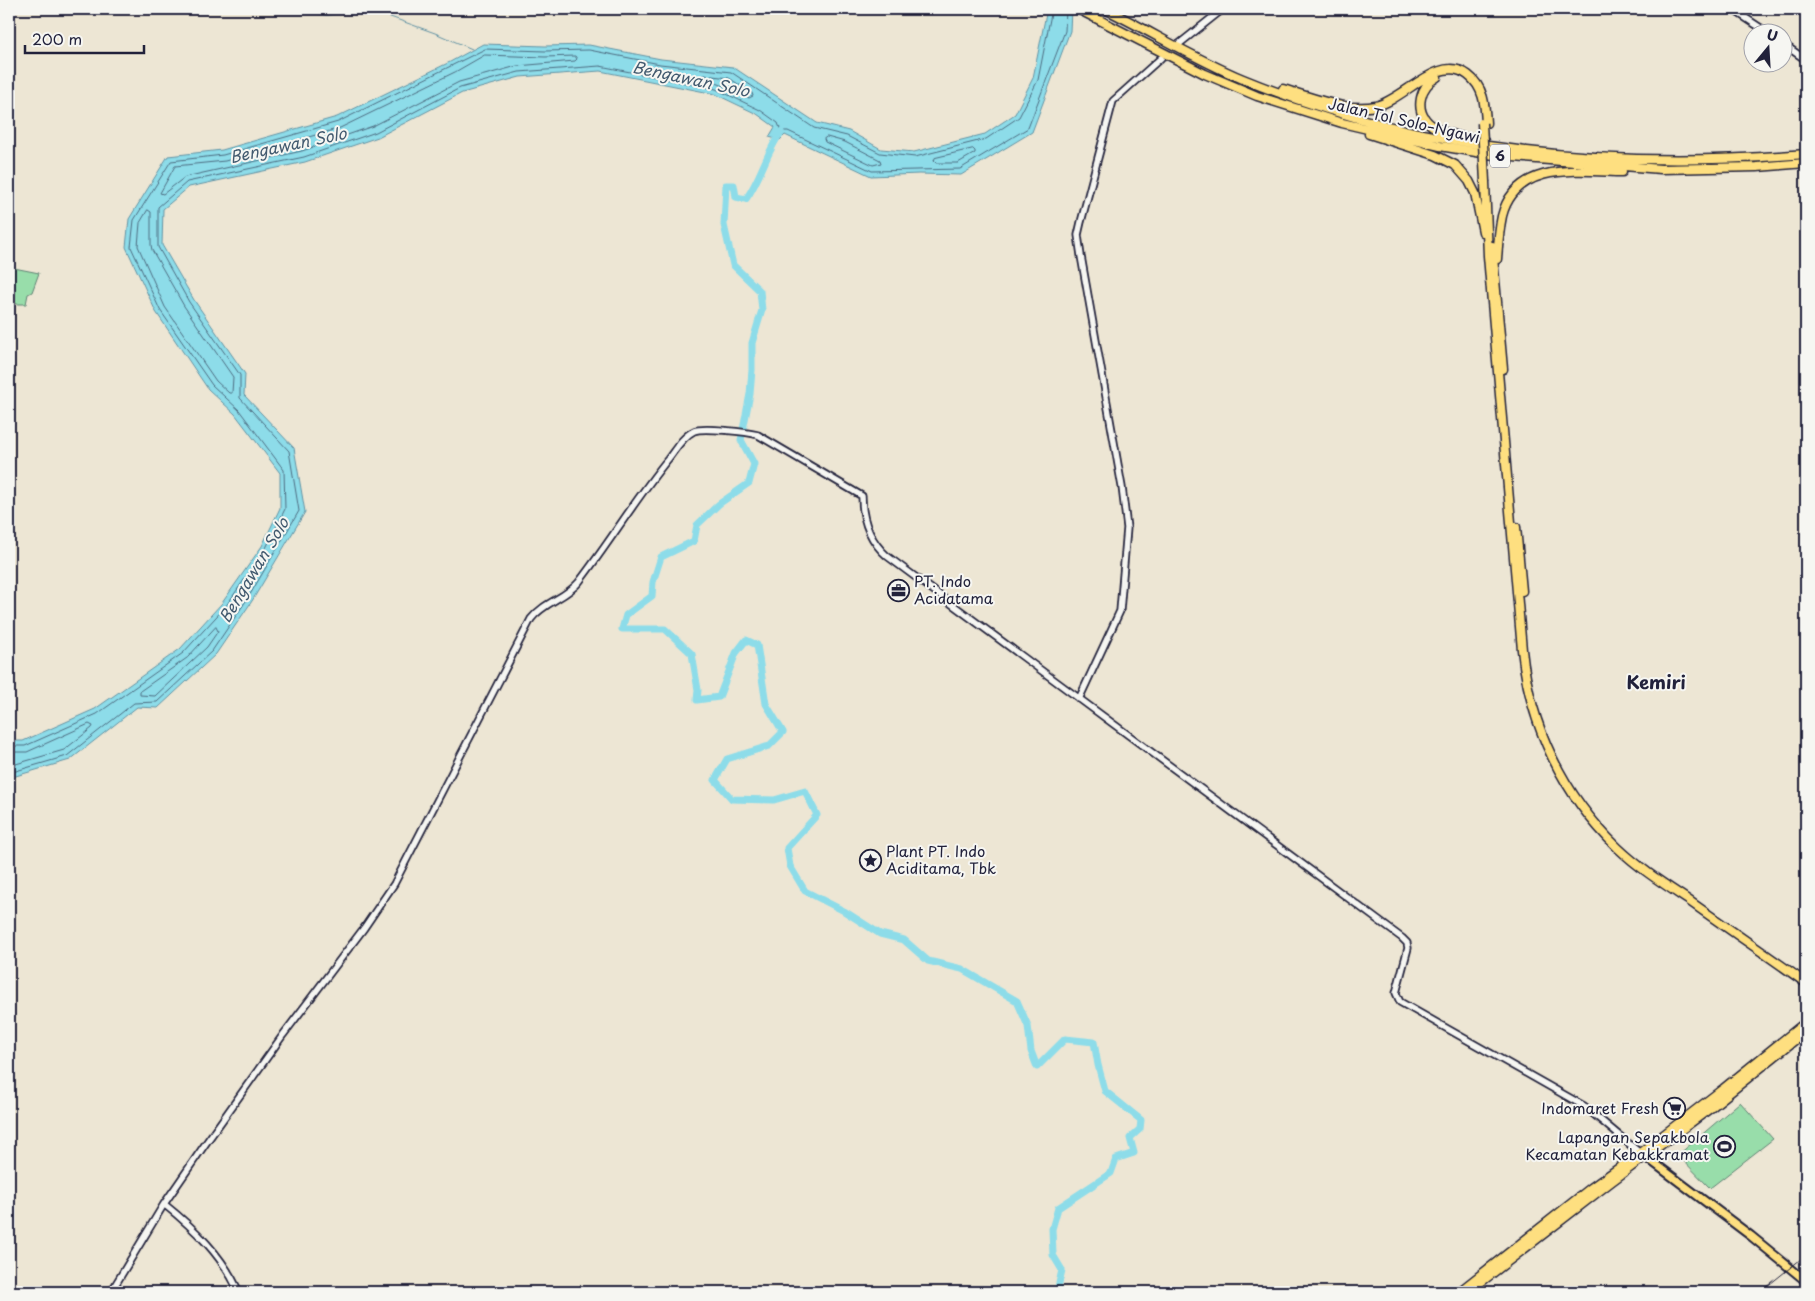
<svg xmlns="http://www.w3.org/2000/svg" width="1815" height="1301" font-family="'Playpen Sans',sans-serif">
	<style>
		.green { fill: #98ddaa; stroke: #5d8072 }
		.water { fill: #8ddce9; stroke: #6292a3 }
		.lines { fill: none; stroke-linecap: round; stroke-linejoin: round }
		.shore { stroke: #4d6c81; stroke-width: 1 }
		.stream { stroke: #6292a3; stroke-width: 1 }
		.river { stroke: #8ddce9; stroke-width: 7 }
		.minor-casing { stroke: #22223b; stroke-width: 9 }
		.major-casing { stroke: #22223b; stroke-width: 11 }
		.highway-casing { stroke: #22223b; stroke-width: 11 }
		.minor { stroke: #f6f6f2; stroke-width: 5.5 }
		.major { stroke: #fedf80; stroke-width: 7 }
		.highway { stroke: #fedf80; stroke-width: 8 }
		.rail { stroke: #22223b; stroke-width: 1 }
		.highway-bridge-casing { stroke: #22223b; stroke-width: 11; stroke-linecap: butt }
		.highway-bridge { stroke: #fedf80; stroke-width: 8 }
		.labels { text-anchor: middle; stroke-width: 4; stroke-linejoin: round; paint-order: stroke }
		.shield { fill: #f6f6f2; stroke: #626272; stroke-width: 1 }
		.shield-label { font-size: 14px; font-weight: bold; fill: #22223b }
		.street-label { font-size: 15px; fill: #22223b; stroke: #f6f6f2 }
		.poi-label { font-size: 15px; fill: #22223b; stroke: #f6f6f2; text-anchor: start }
		.water-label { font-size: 16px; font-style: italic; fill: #425a6f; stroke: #f6f6f2 }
		.quarter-label { font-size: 18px; font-weight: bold; fill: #22223b; stroke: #f6f6f2 }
	</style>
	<rect width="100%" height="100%" fill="#ede6d4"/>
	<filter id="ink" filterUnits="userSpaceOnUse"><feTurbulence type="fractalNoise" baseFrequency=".02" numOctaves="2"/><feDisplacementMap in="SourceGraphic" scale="10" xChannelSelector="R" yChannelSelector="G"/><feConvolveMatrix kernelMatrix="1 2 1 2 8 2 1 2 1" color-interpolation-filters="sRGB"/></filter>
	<g filter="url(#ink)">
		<path class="green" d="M9 267 39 273 32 292 28 294 26 304H14L9 299Z
			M1740 1102 1773 1139 1710 1188 1678 1155Z"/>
		<path class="water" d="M1047 9H1071L1070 31 1032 132 961 175 919 174 871 176 785 135 780 140 769 137 775 127 757 114 715 94 600 71 520 77 462 93 378 137 305 162 189 187 163 209 162 245 194 300 245 374 244 395 294 448 305 512 252 601 216 654 158 708 137 707 70 760 9 778V741H23L95 709 180 649 222 603 262 546 280 508V473L235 414 208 389 156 312 126 247 129 219 168 156 222 150 337 117 450 62 483 44 545 46 589 45 661 59 733 67 817 123 849 131 881 149 914 152 985 134 1015 114 1033 78Z"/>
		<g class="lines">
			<path class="shore" d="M485 55 545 57 575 56 577 59 575 61 517 66 459 82 373 126 302 151 185 177 163 194 160 193 175 166 225 161 340 128 455 72Z
				M704 75 729 78 752 93 753 96 749 98 719 84 703 80 701 77Z
				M827 137 845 142 880 160 881 163 873 165 825 142 824 139Z
				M973 149 975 151V153L958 163H936L934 161 935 158Z
				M148 210 151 212V245L152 250 184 306 233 377 232 393H229L216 381 165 307 138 246 140 223Z
				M216 627 218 631 207 647 155 696 140 695V691L187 658Z
				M9 746H25L97 714 183 653 226 606 266 548 285 509 284 470 239 410 212 385 160 310 131 247 134 220 171 161 223 155 338 122 485 49 545 51 589 50 660 64 731 72 814 128 847 136 880 153 915 157 986 139 1019 117 1038 80 1052 9
				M9 752H27L89 724 93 726 92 728 64 750 9 766
				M9 773 67 756 134 703 157 702 212 651 248 598 299 511 289 451 240 398V375L189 302 158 247V207L187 182 304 157 376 132 460 88 519 72 600 66 716 89 760 110 778 123 781 131H788L872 171 960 169 1028 128 1065 31 1066 9"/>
			<path class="stream" d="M310 9C323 18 333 16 346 9
				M368 9 435 33 472 49"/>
			<path class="river" d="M781 132C766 153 761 178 746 199L736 197 734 185H726L724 225 733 265 760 291 762 310 752 343V370L750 394 741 440 754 464 749 483 719 504 697 525 694 541 661 557 653 582 652 596 626 615 622 629H665L692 654 698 690 697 700 719 697 736 653 746 640 757 645 766 704 783 732 769 746 727 759 715 780 732 799 774 800 805 791 817 815 787 848 790 866 805 891 844 911 880 934 904 940 928 961 962 969 1017 1001 1028 1026 1031 1051 1037 1067 1065 1039 1094 1042 1098 1065 1105 1091 1141 1120 1140 1129 1130 1138 1134 1153 1116 1159 1111 1173 1058 1208 1052 1229 1053 1255 1062 1270 1057 1292"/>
			<defs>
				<path id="minor" d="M1732 9 1767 32
					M1782 43 1806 60
					M1179 44 1223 9
					M1079 699 1120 611 1127 528 1122 487 1081 256 1078 235 1081 222 1113 101 1161 58
					M164 1204C195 1229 222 1255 239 1292
					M111 1292 164 1204 206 1143 283 1035 364 928 394 884 531 619C544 602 566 598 579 582 610 542 636 498 668 459 675 450 683 436 694 431 702 427 748 432 758 435L862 496C862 519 869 540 887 556L1402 938 1407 943 1408 948 1396 993 1400 1002 1584 1106 1640 1153"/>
				<path id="major" d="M1641 1153 1751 1236 1806 1281"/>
				<path id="highway" d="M1078 9 1205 74 1257 96 1342 123 1440 146 1500 156 1661 169 1757 167 1806 163
					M1105 9C1152 32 1195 59 1243 79 1424 153 1613 170 1806 154
					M1437 77C1428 82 1423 88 1421 98 1414 132 1461 137 1484 141
					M1283 89C1312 97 1345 112 1376 106 1405 99 1439 53 1468 75 1484 87 1485 105 1486 123
					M1369 134 1435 155 1455 165 1469 181 1475 193 1483 232
					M1485 182 1488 256 1522 650C1530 726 1563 795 1618 848 1639 868 1664 884 1688 900 1727 928 1767 955 1806 983
					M1492 246 1503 369
					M1497 259C1498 245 1499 230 1502 216 1516 161 1579 171 1622 172
					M1516 527 1522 591
					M1459 1292 1591 1188 1640 1153 1723 1089 1806 1022
					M1468 1292 1612 1181 1713 1106 1806 1031"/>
			</defs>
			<use href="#minor" class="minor-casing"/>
			<use href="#major" class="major-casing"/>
			<use href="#highway" class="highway-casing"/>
			<use href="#minor" class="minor"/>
			<use href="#major" class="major"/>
			<use href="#highway" class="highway"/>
			<path class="rail" d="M1760 1292 1806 1255"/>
			<defs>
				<path id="highway-bridge" d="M1482 123 1485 182"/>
			</defs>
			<use href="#highway-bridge" class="highway-bridge-casing"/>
			<use href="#highway-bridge" class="highway-bridge"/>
		</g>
	</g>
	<defs>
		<symbol id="office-ring" viewBox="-11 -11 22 22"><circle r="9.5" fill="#f6f6f2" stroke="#22223b" stroke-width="1.5"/><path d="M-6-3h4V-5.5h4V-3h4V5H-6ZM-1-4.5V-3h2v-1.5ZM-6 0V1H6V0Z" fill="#22223b"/></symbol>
		<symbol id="sight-ring" viewBox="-11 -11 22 22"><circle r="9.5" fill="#f6f6f2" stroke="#22223b" stroke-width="1.5"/><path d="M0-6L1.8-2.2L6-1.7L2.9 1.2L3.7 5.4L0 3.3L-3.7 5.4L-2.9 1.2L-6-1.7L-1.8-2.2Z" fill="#22223b"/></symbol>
		<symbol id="supermarket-ring" viewBox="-11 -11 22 22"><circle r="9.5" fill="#f6f6f2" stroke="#22223b" stroke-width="1.5"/><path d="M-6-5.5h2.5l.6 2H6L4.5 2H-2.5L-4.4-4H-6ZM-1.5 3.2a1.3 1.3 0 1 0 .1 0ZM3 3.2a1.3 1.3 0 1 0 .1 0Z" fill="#22223b"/></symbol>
		<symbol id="stadium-ring" viewBox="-11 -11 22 22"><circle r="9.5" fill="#f6f6f2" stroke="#22223b" stroke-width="1.5"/><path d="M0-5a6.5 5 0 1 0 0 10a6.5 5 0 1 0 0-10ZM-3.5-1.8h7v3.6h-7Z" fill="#22223b"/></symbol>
	</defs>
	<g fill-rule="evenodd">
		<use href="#office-ring" x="886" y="578" width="25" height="25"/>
		<use href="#sight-ring" x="858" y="848" width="25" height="25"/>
		<use href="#supermarket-ring" x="1662" y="1096" width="25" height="25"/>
		<use href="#stadium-ring" x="1712" y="1134" width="25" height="25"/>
	</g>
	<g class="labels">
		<rect class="shield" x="1490" y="144.5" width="20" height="23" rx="4"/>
		<g class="shield-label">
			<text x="1500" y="161">6</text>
		</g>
		<g class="street-label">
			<text transform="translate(1404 121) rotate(13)" y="5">Jalan Tol Solo–Ngawi</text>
		</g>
		<g class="poi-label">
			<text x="914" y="587">PT. Indo<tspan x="914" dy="17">Acidatama</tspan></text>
			<text x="886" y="857">Plant PT. Indo<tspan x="886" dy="17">Aciditama, Tbk</tspan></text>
			<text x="1659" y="1114" text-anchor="end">Indomaret Fresh</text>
			<text x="1709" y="1143" text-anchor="end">Lapangan Sepakbola<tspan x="1709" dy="17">Kecamatan Kebakkramat</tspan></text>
		</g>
		<g class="water-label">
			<text transform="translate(691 79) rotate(12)" y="6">Bengawan Solo</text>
			<text transform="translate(288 145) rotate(-12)" y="6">Bengawan Solo</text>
			<text transform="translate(254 570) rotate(-59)" y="6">Bengawan Solo</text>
		</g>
		<g class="quarter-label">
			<text x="1656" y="689">Kemiri</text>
		</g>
	</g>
	<rect width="1815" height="1301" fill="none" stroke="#f6f6f2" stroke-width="30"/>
	<rect x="15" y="15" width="1785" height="1271" fill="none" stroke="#22223b" stroke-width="2" filter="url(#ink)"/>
	<g transform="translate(1768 48) rotate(18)"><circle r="24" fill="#f6f6f2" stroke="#a1a1a9"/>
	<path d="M0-4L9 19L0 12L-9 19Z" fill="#22223b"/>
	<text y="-8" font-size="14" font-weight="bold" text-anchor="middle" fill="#22223b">U</text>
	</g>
	<path d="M25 45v8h119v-8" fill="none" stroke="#22223b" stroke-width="2.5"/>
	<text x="32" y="45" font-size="15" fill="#22223b" stroke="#f6f6f2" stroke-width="4" paint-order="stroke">200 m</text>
</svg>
